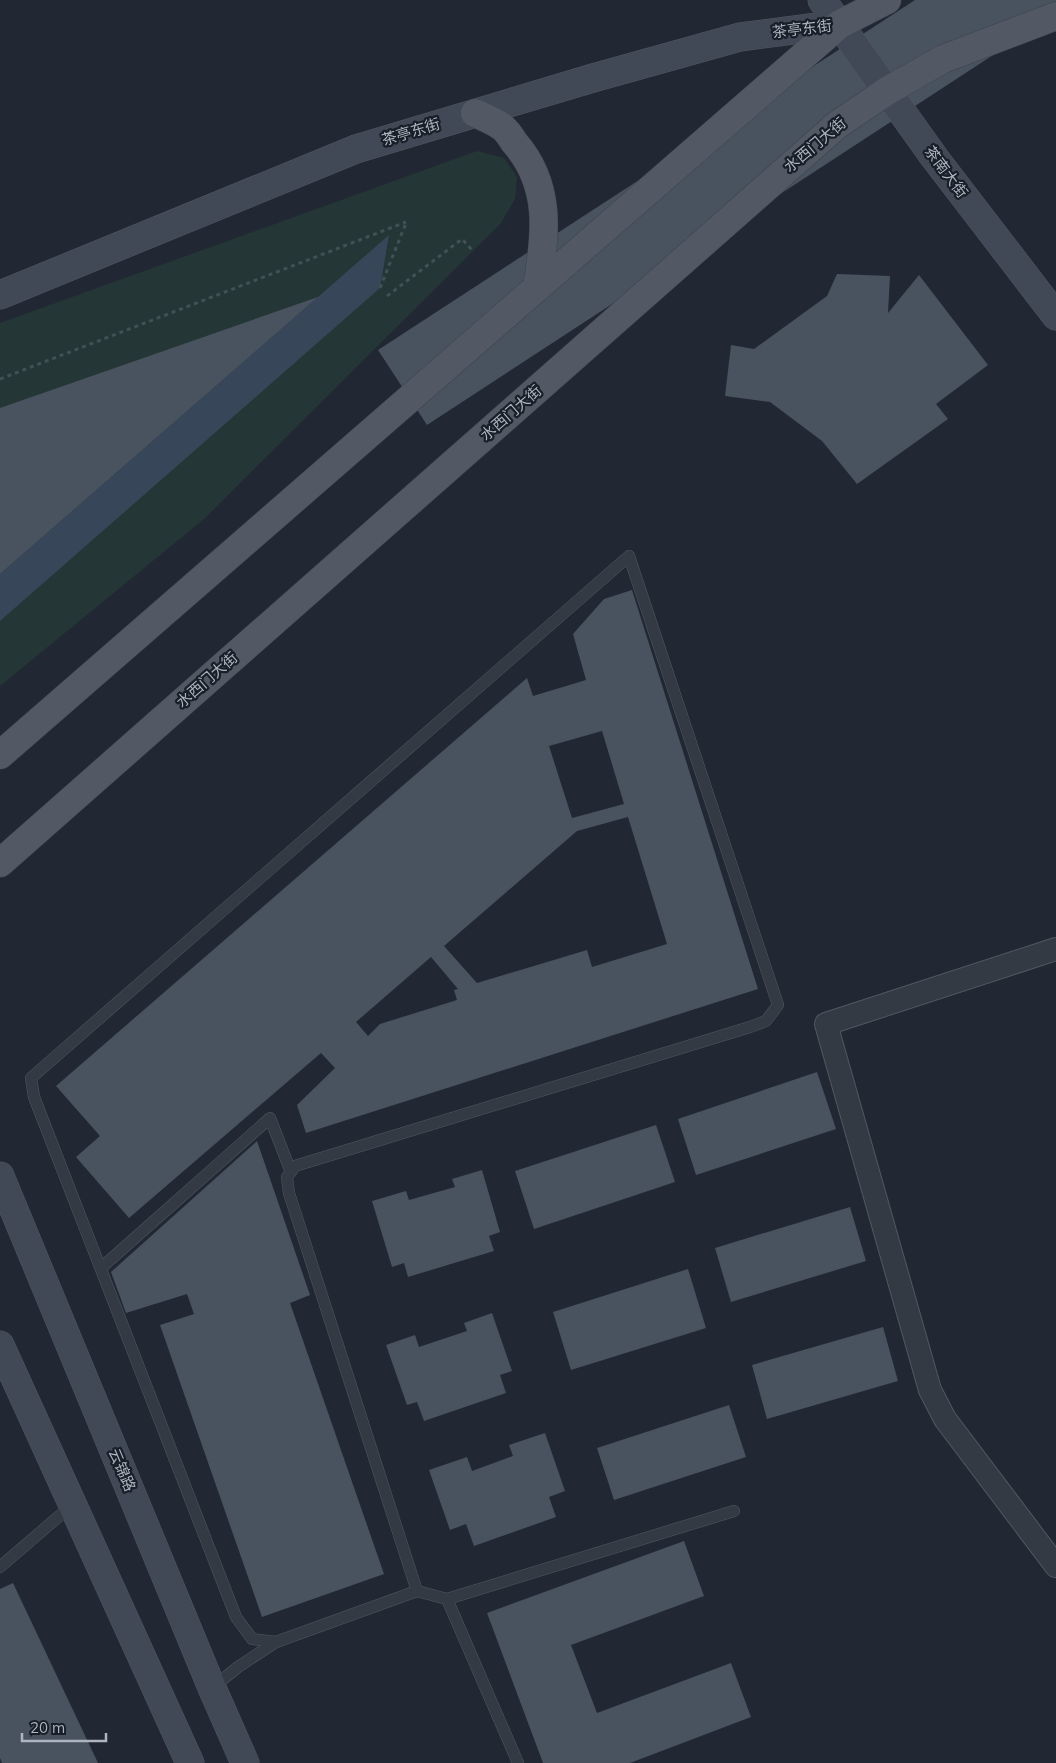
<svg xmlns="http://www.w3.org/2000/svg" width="1056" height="1763" font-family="Mulish,'Noto Sans SC',sans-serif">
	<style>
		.green { fill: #253636 }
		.water { fill: #38465a }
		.building { fill: #49525f; fill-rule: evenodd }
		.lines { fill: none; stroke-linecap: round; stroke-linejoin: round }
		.lane-casing { stroke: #515862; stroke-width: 12 }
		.street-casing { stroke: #515862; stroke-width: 24 }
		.secondary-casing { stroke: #515862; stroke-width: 29 }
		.primary-casing { stroke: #3d434d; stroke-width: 29 }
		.path { stroke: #425153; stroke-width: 3; stroke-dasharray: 4 4; stroke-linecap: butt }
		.lane { stroke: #343a44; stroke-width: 11 }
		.street { stroke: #343a44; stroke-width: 22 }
		.secondary { stroke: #424956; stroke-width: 28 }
		.primary { stroke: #525964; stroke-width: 28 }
		.labels { text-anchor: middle; stroke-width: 4.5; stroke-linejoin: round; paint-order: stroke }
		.street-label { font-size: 15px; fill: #aeb5c1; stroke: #191f28 }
	</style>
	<rect width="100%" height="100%" fill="#212833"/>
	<path class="green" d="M477 151 504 158 517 177 515 199 501 223 204 519 0 686V323Z"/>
	<path class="water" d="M389 235 380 288 0 621V574Z"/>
	<path class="building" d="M915 0H1056V14L427 425 378 350Z
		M837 274 890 276 888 313 919 275 988 365 936 404 948 419 857 484 822 441 770 402 725 396 731 345 754 349 827 296Z
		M318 297 0 574V408Z
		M632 590 758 989 306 1133 297 1105 335 1068 321 1053 129 1218 76 1157 100 1136 56 1086 527 678 533 696 586 680 573 634 604 599ZM602 731 624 804 572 818 549 746ZM628 817 667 944 592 967 587 950 477 983 444 946 577 831ZM431 957 458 989 454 990 457 1000 380 1024 368 1036 356 1022Z
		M817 1072 836 1129 696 1175 678 1119Z
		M656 1125 675 1182 534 1229 515 1171Z
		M257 1141 310 1295 290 1303 384 1574 262 1617 160 1325 194 1314 187 1294 126 1313 111 1272Z
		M482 1170 500 1232 489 1236 494 1251 408 1277 404 1263 392 1267 372 1201 406 1191 409 1200 455 1187 452 1179Z
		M850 1207 866 1261 731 1302 715 1248Z
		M688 1269 706 1328 571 1370 553 1312Z
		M492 1313 512 1371 500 1375 506 1393 424 1421 417 1402 407 1405 386 1345 415 1335 419 1347 467 1331 464 1323Z
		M883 1327 898 1381 767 1419 752 1365Z
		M729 1405 746 1457 614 1500 597 1448Z
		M545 1433 565 1491 549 1497 556 1517 474 1546 466 1524 450 1530 429 1470 467 1457 472 1471 513 1456 509 1445Z
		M684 1541 704 1596 571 1645 597 1713 731 1663 751 1717 630 1763H543L487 1613Z
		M13 1583 98 1763H2L0 1758V1589Z"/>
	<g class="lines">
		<defs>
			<path id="lane" d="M629 556 778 1005 766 1021 750 1027 295 1166 287 1177 289 1193 417 1591 276 1642 252 1639 236 1617 34 1097 31 1078Z
				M101 1268 270 1118 291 1172
				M0 1567 72 1505
				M417 1591 447 1599 734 1511
				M447 1599 518 1763
				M212 1688 238 1667 276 1642"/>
			<path id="street" d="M1056 949 826 1024 930 1390 945 1419 1056 1566"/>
			<path id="secondary" d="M822 0 934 157 1056 316
				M0 295 356 149 593 78 740 37 840 24
				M0 1176 212 1688 245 1763
				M0 1345 190 1763"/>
			<path id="primary" d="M475 113C483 117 494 121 502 127 507 131 511 137 514 142 552 185 546 234 537 287
				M0 755 840 24 887 0
				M0 863 837 125 887 91 943 59 1056 16"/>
		</defs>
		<use href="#lane" class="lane-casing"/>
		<use href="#street" class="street-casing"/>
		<use href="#secondary" class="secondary-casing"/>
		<use href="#primary" class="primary-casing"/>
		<path class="path" d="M380 288 406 223
			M387 296 462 239 473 251
			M0 379 406 222"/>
		<use href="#lane" class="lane"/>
		<use href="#street" class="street"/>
		<use href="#secondary" class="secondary"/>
		<use href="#primary" class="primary"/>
	</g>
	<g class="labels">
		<g class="street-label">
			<text transform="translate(802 29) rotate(-7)" y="5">茶亭东街</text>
			<text transform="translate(411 132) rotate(-17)" y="5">茶亭东街</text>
			<text transform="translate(815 145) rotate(-40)" y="5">水西门大街</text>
			<text transform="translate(946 172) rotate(53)" y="5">茶南大街</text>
			<text transform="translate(511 413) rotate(-41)" y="5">水西门大街</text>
			<text transform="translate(207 680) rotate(-41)" y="5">水西门大街</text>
			<text transform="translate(122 1470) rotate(67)" y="5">云锦路</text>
		</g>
	</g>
	<path d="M22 1733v8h84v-8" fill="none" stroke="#aeb5c1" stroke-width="2.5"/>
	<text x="30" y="1733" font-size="15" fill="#aeb5c1" stroke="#191f28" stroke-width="4" paint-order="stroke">20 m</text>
</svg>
